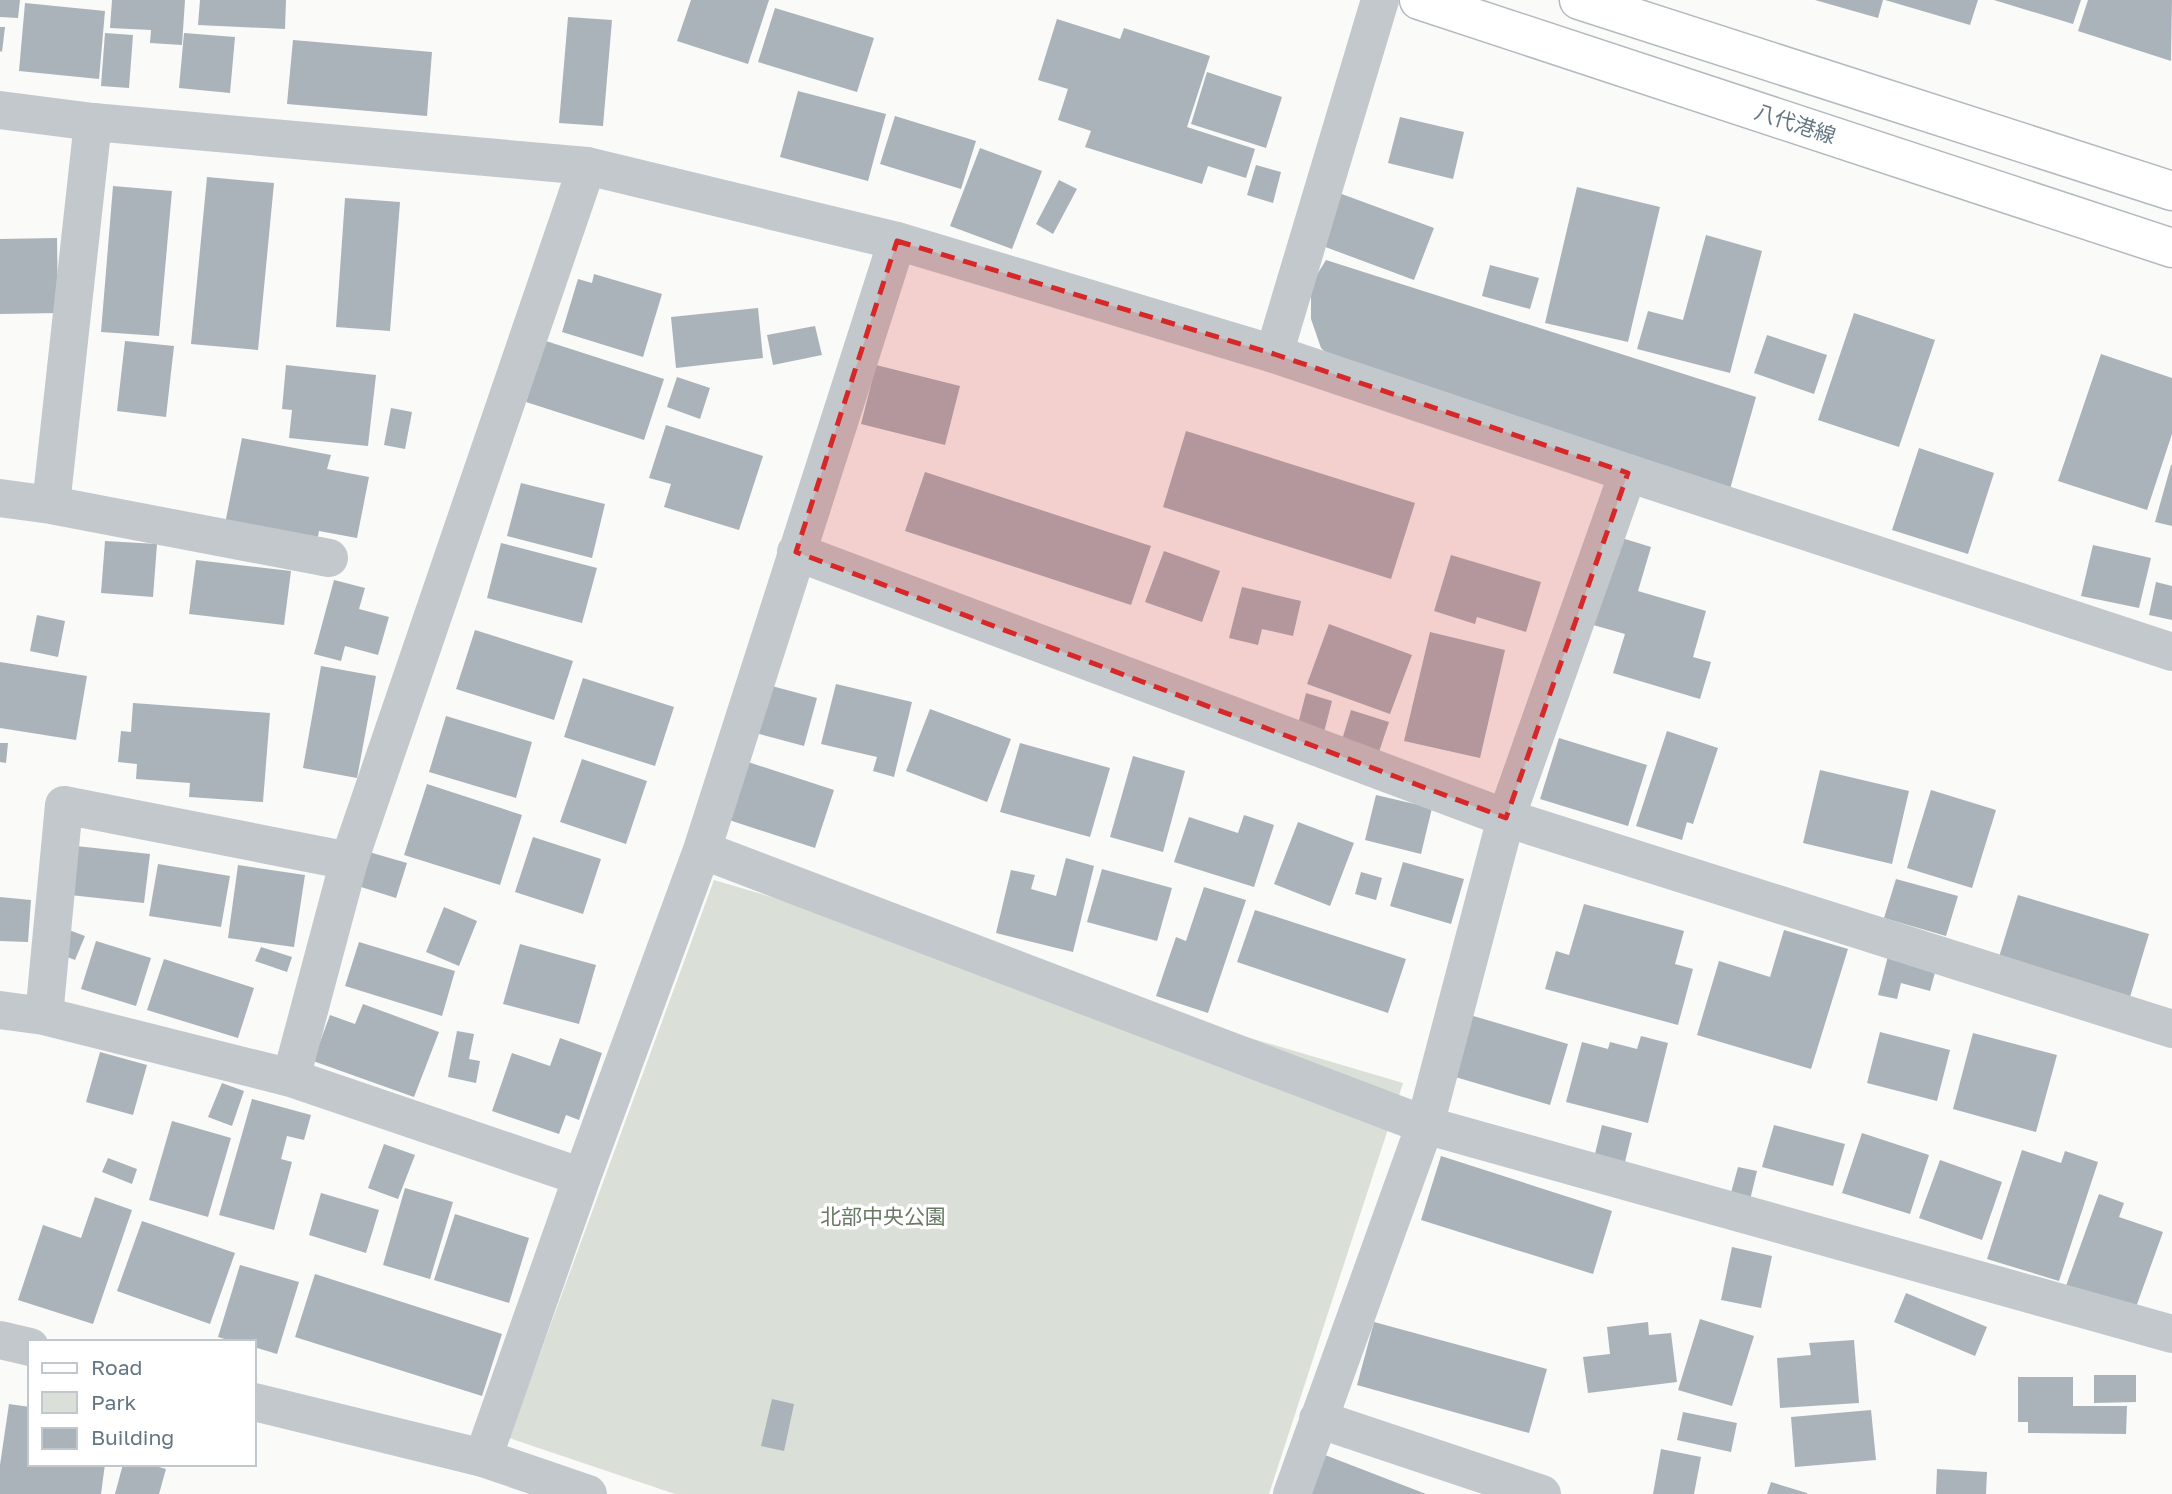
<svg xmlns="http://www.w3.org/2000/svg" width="2172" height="1494" font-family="'Golos Text','Noto Sans JP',sans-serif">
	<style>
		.green { fill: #dadfd7 }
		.building { fill: #aab3b9 }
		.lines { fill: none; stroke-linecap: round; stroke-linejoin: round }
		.secondary-casing { stroke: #b3babf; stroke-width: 41 }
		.minor { stroke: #c3c8cc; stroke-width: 38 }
		.tertiary { stroke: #c3c8cc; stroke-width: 38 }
		.secondary { stroke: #fff; stroke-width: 38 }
		.marked { fill: #d62828; fill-opacity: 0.2; stroke: #d62828; stroke-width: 5; stroke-dasharray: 14 9; stroke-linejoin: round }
		.labels { text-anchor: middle; stroke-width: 7; stroke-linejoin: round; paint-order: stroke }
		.street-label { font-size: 21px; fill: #657683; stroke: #fff }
		.park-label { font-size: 21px; fill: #687a64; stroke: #fff }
	</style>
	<rect width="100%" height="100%" fill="#fafaf8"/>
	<path class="green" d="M714 880 1403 1083 1269 1494H675L509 1438Z"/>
	<path class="building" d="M0 0H20L18 18 0 17Z
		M112 0H185L182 45 150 43 151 30 110 28Z
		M200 0H286L285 29 198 25Z
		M691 0H769L748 64 677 41Z
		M1815 0H1883L1878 18Z
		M1885 0H1978L1970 25Z
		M1994 0H2081L2073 24Z
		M2088 0H2172L2171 61 2078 31Z
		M25 3 105 11 99 79 19 71Z
		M775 8 874 38 857 92 758 62Z
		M568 17 612 20 603 126 559 123Z
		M1057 19 1120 39 1124 28 1210 56 1187 127 1255 149 1246 178 1208 166 1202 184 1085 147 1091 131 1058 120 1068 89 1038 80Z
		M0 27H5L2 52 0 51Z
		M105 33 133 35 129 88 101 86Z
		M184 33 235 37 230 93 179 88Z
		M293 40 432 52 427 116 287 104Z
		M1207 72 1282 97 1266 148 1191 124Z
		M798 91 886 114 868 181 780 157Z
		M895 116 976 141 961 189 880 164Z
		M1400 117 1464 132 1453 179 1388 163Z
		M980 148 1042 171 1012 249 950 226Z
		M1256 165 1281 172 1273 203 1247 195Z
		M207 177 274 183 258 350 191 344Z
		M1059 180 1077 189 1053 234 1036 224Z
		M113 186 172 191 159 336 101 332Z
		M1577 187 1660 207 1628 342 1545 323Z
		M1339 193 1434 228 1414 280 1320 245Z
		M345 198 400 202 390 331 336 327Z
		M1706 235 1762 251 1730 373 1637 349 1648 311 1683 320Z
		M57 238 58 313 0 314V239Z
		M1326 260 1756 397 1730 489 1336 362 1321 348 1311 319V293L1318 273Z
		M1490 265 1539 278 1530 309 1482 296Z
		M594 274 662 294 643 357 562 332 578 279 592 283Z
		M758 308 763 358 676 368 671 317Z
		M1854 313 1935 340 1899 447 1818 420Z
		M815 326 822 355 773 365 767 335Z
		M1767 335 1827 355 1814 394 1754 373Z
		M125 341 174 346 166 417 117 411Z
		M546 341 664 379 644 440 526 402Z
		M2101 354 2172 378V434L2147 510 2058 481Z
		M286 365 376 375 368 446 289 438 292 410 282 409Z
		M876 365 960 386 945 445 861 424Z
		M677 377 710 388 700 419 667 407Z
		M391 408 412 412 405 449 384 445Z
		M666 425 763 456 739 530 664 507 671 484 649 478Z
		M1186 431 1415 503 1391 579 1163 507Z
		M242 438 331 455 327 469 369 477 357 538 319 531 317 542 225 524Z
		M1919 448 1994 473 1968 554 1892 530Z
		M2171 465H2172V526L2155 522Z
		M925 472 1151 546 1131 605 905 531Z
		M521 483 605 504 592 558 507 536Z
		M1612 535 1651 547 1638 591 1706 611 1693 657 1711 662 1700 699 1613 673 1625 634 1586 623Z
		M105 541 157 544 153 597 101 593Z
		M501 543 597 568 582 623 487 598Z
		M2093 545 2151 558 2139 608 2081 596Z
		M1164 551 1220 571 1202 622 1145 602Z
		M1451 555 1541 582 1526 632 1477 617 1475 624 1434 611Z
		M196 560 291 571 284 625 189 614Z
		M334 580 365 588 359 609 389 617 378 655 345 646 341 661 314 654Z
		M2156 582 2172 586V620L2149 615Z
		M1242 587 1301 601 1293 636 1262 629 1258 645 1229 638Z
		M37 615 65 621 58 657 30 651Z
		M1329 624 1412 655 1390 714 1307 684Z
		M475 630 573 661 554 720 456 689Z
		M1430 632 1505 650 1480 758 1404 741Z
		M0 662 87 676 76 740 0 728Z
		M321 666 376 676 357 778 303 768Z
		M583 678 674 707 655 766 564 737Z
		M836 684 912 702 894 777 873 771 877 757 821 744Z
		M768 685 817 698 804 746 756 733Z
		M1306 693 1332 701 1323 736 1297 728Z
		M133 703 270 713 263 802 189 797 190 783 136 779 137 764 118 762 121 731 131 732Z
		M930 709 1011 739 987 802 906 771Z
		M1351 710 1389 722 1378 755 1341 743Z
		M446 716 532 742 516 798 429 772Z
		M1667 731 1718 748 1693 824 1687 822 1682 840 1636 826Z
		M1559 738 1647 765 1628 826 1540 799Z
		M0 743H8L6 763 0 762Z
		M1020 743 1110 768 1090 837 1000 812Z
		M1133 756 1185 771 1163 852 1110 837Z
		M582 759 647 781 626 844 560 822Z
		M745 761 834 790 815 848 726 819Z
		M1820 770 1909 791 1892 864 1803 843Z
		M427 784 522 815 500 885 404 855Z
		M1931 790 1996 810 1972 888 1907 868Z
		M1376 795 1432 808 1421 854 1365 840Z
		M1244 815 1274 825 1254 887 1174 862 1189 817 1238 833Z
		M1298 822 1354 843 1330 906 1274 884Z
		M533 837 601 859 583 914 515 892Z
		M76 846 150 854 144 903 70 895Z
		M369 852 407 863 396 898 358 886Z
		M1066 858 1094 866 1073 952 996 933 1011 870 1035 875 1031 889 1056 896Z
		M1403 862 1464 879 1451 924 1390 906Z
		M158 864 230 876 221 927 149 916Z
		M238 865 305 875 294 947 228 938Z
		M1102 869 1172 888 1157 941 1087 922Z
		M1361 872 1382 878 1376 900 1355 894Z
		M1896 879 1958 896 1946 936 1884 918Z
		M1204 887 1246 900 1208 1013 1156 996 1176 937 1186 941Z
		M2018 895 2149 934 2130 997 1999 957Z
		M0 897 31 900 28 942 0 941Z
		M1584 904 1684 931 1675 964 1693 969 1678 1025 1545 989 1556 951 1569 955Z
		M444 907 477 921 459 966 426 952Z
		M1255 910 1406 959 1388 1013 1237 962Z
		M69 930 85 936 75 960 60 954Z
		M1784 930 1848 949 1811 1069 1697 1035 1719 961 1770 977Z
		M96 941 151 958 136 1006 81 989Z
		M359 942 455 971 442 1016 345 986Z
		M520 944 596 965 579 1024 503 1004Z
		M261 947 292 957 287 972 255 961Z
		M1888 956 1936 969 1930 991 1901 983 1897 999 1878 995Z
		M164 959 254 988 238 1038 147 1010Z
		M363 1004 439 1032 414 1097 313 1061 330 1015 355 1024Z
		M1470 1015 1568 1044 1550 1105 1452 1076Z
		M457 1031 474 1034 469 1059 480 1061 476 1083 448 1077Z
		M1880 1032 1950 1050 1937 1101 1867 1083Z
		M1973 1033 2057 1055 2036 1132 1953 1109Z
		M1641 1036 1668 1043 1648 1123 1566 1102 1582 1042 1608 1049 1610 1042 1637 1049Z
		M560 1038 602 1053 579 1120 566 1115 559 1134 492 1111 512 1053 550 1066Z
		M100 1052 147 1065 133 1115 86 1102Z
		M222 1083 244 1091 232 1126 208 1117Z
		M252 1099 311 1115 304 1140 287 1136 281 1159 292 1162 274 1230 219 1215Z
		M172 1121 231 1138 208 1217 149 1200Z
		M1602 1125 1632 1133 1624 1166 1594 1158Z
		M1774 1125 1845 1144 1833 1186 1762 1167Z
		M1862 1133 1929 1155 1910 1214 1842 1193Z
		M384 1144 415 1155 398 1199 368 1188Z
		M2022 1150 2061 1163 2065 1151 2098 1162 2059 1281 1987 1259Z
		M1441 1156 1612 1211 1593 1274 1421 1220Z
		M108 1158 137 1169 132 1184 102 1172Z
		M1940 1160 2002 1182 1982 1240 1919 1218Z
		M1738 1167 1757 1171 1749 1204 1729 1200Z
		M405 1188 453 1202 430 1279 383 1265Z
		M321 1193 379 1210 366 1253 309 1235Z
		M2099 1194 2124 1203 2119 1217 2163 1232 2131 1321 2062 1297Z
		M95 1197 132 1210 93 1324 18 1300 43 1225 81 1238Z
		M455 1214 529 1238 509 1303 434 1280Z
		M142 1221 235 1253 210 1324 117 1291Z
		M1732 1247 1772 1256 1761 1308 1721 1300Z
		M240 1265 299 1282 277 1354 254 1347V1342H235L218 1337Z
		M315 1274 502 1334 482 1396 295 1337Z
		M1906 1293 1987 1327 1975 1356 1894 1322Z
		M1700 1319 1754 1336 1732 1406 1678 1390Z
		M1374 1322 1547 1369 1529 1433 1357 1385Z
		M1648 1322 1649 1335 1671 1333 1677 1382 1588 1393 1583 1357 1610 1354 1607 1327Z
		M1854 1340 1859 1403 1780 1408 1777 1358 1811 1355 1809 1343Z
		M2094 1375H2136V1402L2094 1403Z
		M2018 1377H2073V1406H2127L2126 1434 2028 1433V1422H2018Z
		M772 1399 794 1404 784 1451 761 1446Z
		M9 1404 30 1407V1464H105L101 1494H0V1465Z
		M1871 1410 1876 1460 1795 1467 1791 1417Z
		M1683 1412 1737 1423 1731 1452 1677 1440Z
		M1661 1449 1701 1457 1694 1494H1653Z
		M1325 1455 1426 1494H1310Z
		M123 1464H148L166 1469 159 1494H115Z
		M1937 1469 1987 1472 1986 1494H1936Z
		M1771 1482 1807 1493V1494H1767Z"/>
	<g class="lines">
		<defs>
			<path id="secondary" d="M1419 0 2172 248
				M1579 0 2172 191"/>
		</defs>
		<use href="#secondary" class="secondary-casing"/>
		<path class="minor" d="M1274 354 1380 0
			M0 498 51 505 93 122
			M51 505 329 558
			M796 552 1506 818 2172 1029
			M702 850 1425 1125 2172 1334
			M0 1010 44 1016 291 1078 582 1177
			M44 1016 64 805 349 861
			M291 1078 349 861 587 166
			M1318 1419 1542 1494
			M483 1458 582 1177 702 850 897 241
			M1292 1494 1425 1125 1506 818 1628 473"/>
		<path class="tertiary" d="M0 110 93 122 587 166 897 241 1274 354 1628 473 2172 652
			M0 1340 30 1347
			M254 1402 483 1458 588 1494"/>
		<use href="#secondary" class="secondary"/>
	</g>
	<path class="marked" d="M897 241 1274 354 1628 473 1506 818 796 552Z"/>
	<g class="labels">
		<g class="street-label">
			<text transform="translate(1795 124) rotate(18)" y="7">八代港線</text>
		</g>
		<g class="park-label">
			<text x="883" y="1224">北部中央公園</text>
		</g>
	</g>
	<rect x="28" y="1340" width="228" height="126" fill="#ffffff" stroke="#c1c8cd" stroke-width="2"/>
	<rect x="42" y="1363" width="35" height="10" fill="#ffffff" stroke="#c1c8cd" stroke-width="2"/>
	<text x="91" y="1375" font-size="21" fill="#657683">Road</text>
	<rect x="42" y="1392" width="35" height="21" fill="#dadfd7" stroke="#c1c8cd" stroke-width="2"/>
	<text x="91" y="1410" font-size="21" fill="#657683">Park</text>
	<rect x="42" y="1428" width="35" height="21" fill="#aab3b9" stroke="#c1c8cd" stroke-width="2"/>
	<text x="91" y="1445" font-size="21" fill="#657683">Building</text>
</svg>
